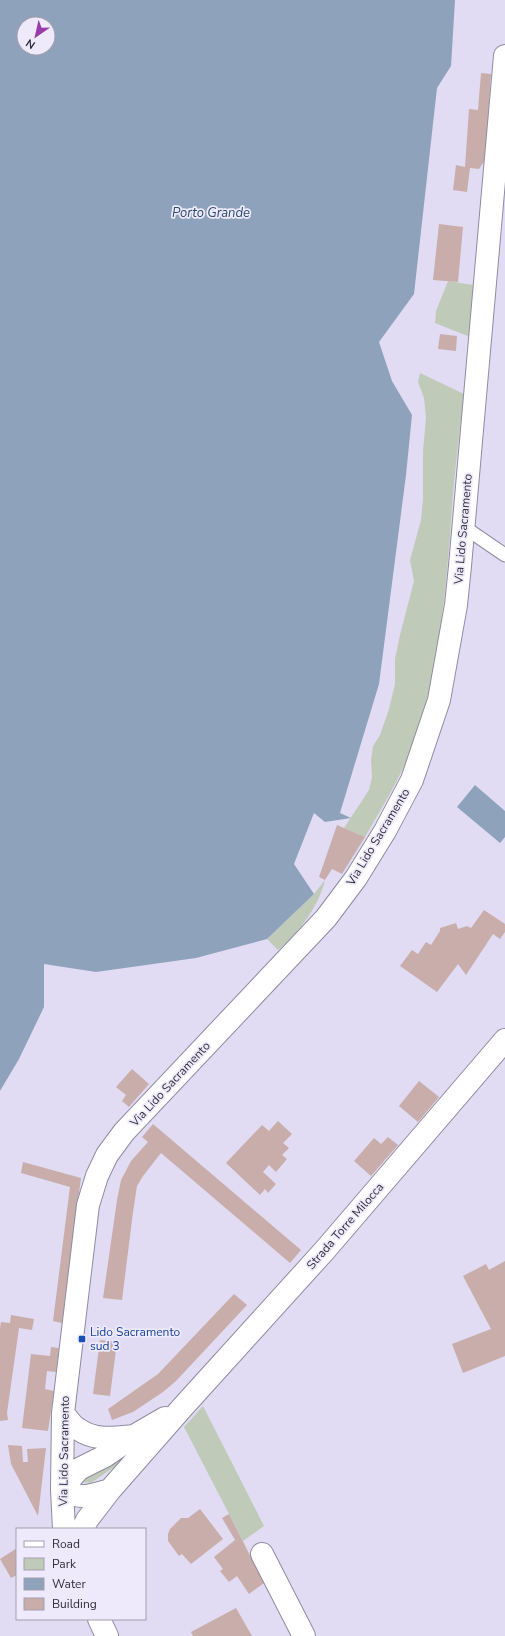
<svg xmlns="http://www.w3.org/2000/svg" width="505" height="1636" font-family="'Nunito Sans',sans-serif">
	<style>
		.green { fill: #c0cab8 }
		.water { fill: #8fa2bb; fill-rule: evenodd }
		.building { fill: #c8adaa }
		.lines { fill: none; stroke-linecap: round; stroke-linejoin: round }
		.service-casing { stroke: #8f8ba0; stroke-width: 15 }
		.minor-casing { stroke: #8f8ba0; stroke-width: 24 }
		.tertiary-casing { stroke: #8f8ba0; stroke-width: 24 }
		.service { stroke: #fff; stroke-width: 13 }
		.minor { stroke: #fff; stroke-width: 22 }
		.tertiary { stroke: #fff; stroke-width: 22 }
		.transit-dot { fill: #1a4fb4; stroke: #eeeafc; stroke-width: 1.5 }
		.labels { text-anchor: middle; stroke-width: 3.5; stroke-linejoin: round; paint-order: stroke }
		.street-label { font-size: 12px; fill: #312f37; stroke: #eeeafc }
		.transit-label { font-size: 12px; fill: #164399; stroke: #eeeafc; text-anchor: start }
		.water-label { font-size: 13px; font-style: italic; fill: #2c4a6f; stroke: #eeeafc }
	</style>
	<rect width="100%" height="100%" fill="#e1dcf3"/>
	<path class="green" d="M448 281 473 285 470 337 435 323 436 311Z
		M420 373 464 394C460 427 456 460 453 494 447 575 442 659 416 736 404 772 384 804 365 837L344 828 369 790 372 777 371 760 373 746 380 735 389 709 395 684V659L400 635 414 581 410 560 421 520 423 499V451L426 418 424 398 418 382Z
		M325 880C319 906 299 933 278 950L267 939 314 894Z
		M203 1406 264 1526 243 1541 184 1427Z
		M133 1444 126 1459 91 1483 83 1482 84 1477Z"/>
	<path class="water" d="M0 0H455L451 66 437 88 414 294 379 342 392 381 412 415 406 475 379 684 340 813 351 818 325 822 314 813 294 864 314 894 267 939 196 958 96 972 44 964V1007L19 1059 0 1091ZM24 24H48V48H24Z
		M475 785 505 811V837L500 843 457 807Z"/>
	<path class="building" d="M481 73 491 74 485 160 479 169 470 168 467 192 453 190 456 165 465 167 469 109 478 110Z
		M439 224 463 227 458 282 433 280Z
		M440 334 457 336 456 351 438 349Z
		M337 825 365 837 342 874 332 869 325 880 319 877Z
		M484 910 505 924V932L500 939 493 934 466 975 458 964 437 992 400 966 412 950 418 954 426 942 431 945 440 931V928L456 923 458 929 467 926 471 928Z
		M132 1069 149 1084 129 1107 122 1101 126 1095 116 1087Z
		M419 1081 439 1097 418 1122 399 1106Z
		M278 1121 292 1134 283 1143 289 1148 282 1155 287 1159 276 1172 269 1165 263 1172 276 1184 268 1193 265 1189 260 1195 226 1163 262 1125 269 1131Z
		M153 1124 301 1250 290 1263 161 1153 143 1176 137 1186 133 1212 122 1300 103 1298 117 1200 121 1180 131 1161 148 1142 142 1137Z
		M388 1137 398 1145 371 1176 354 1161 374 1138 381 1144Z
		M23 1162 81 1178 62 1323 53 1321 70 1187 21 1173Z
		M505 1261V1356L463 1373 452 1344 491 1329 463 1276 486 1264 489 1270Z
		M234 1294 247 1305 176 1381 163 1392 133 1412 112 1420 108 1409 158 1374Z
		M11 1315 34 1319 32 1330 19 1328 7 1413 8 1420 0 1421V1328L1 1322 10 1323Z
		M100 1340 117 1342 110 1396 93 1394Z
		M51 1347 59 1348 56 1372 47 1371 45 1389 54 1391 48 1431 22 1428 31 1354 50 1356Z
		M8 1445 22 1446 23 1462H28L27 1449 46 1448 38 1516 11 1464Z
		M200 1509 223 1539 191 1564 182 1554 179 1556 168 1541V1534L170 1529 181 1518H188Z
		M229 1514 264 1583 249 1594 237 1576 229 1582 220 1571 223 1569 214 1557 235 1540 222 1518Z
		M17 1548V1575L11 1578 0 1559Z
		M236 1608 252 1636H193L191 1632Z"/>
	<g class="lines">
		<defs>
			<path id="service" d="M464 527 505 555"/>
			<path id="minor" d="M262 1554 304 1636"/>
			<path id="tertiary" d="M63 1413C67 1418 72 1426 78 1429 95 1441 114 1438 133 1436
				M62 1490 71 1478 79 1469 105 1456 134 1436 165 1418
				M62 1490C83 1500 88 1496 110 1490
				M64 1529 62 1490 63 1413 88 1205 97 1176 107 1155 124 1132 326 918 356 878 385 831 412 780 439 700 456 605 460 566 505 56
				M83 1529 87 1520 110 1490 181 1409 325 1250 505 1040
				M99 1619 107 1636"/>
		</defs>
		<use href="#service" class="service-casing"/>
		<use href="#minor" class="minor-casing"/>
		<use href="#tertiary" class="tertiary-casing"/>
		<use href="#service" class="service"/>
		<use href="#minor" class="minor"/>
		<use href="#tertiary" class="tertiary"/>
	</g>
	<rect class="transit-dot" x="78" y="1335" width="8" height="8" rx="2"/>
	<g class="labels">
		<g class="street-label">
			<text transform="translate(463 529) rotate(-85)" y="4">Via Lido Sacramento</text>
			<text transform="translate(378 837) rotate(-59)" y="4">Via Lido Sacramento</text>
			<text transform="translate(170 1084) rotate(-47)" y="4">Via Lido Sacramento</text>
			<text transform="translate(345 1226) rotate(-49)" y="4">Strada Torre Milocca</text>
			<text transform="translate(64 1451) rotate(-89)" y="4">Via Lido Sacramento</text>
		</g>
		<g class="transit-label">
			<text x="90" y="1336">Lido Sacramento<tspan x="90" dy="14">sud 3</tspan></text>
		</g>
		<g class="water-label">
			<text x="211" y="217">Porto Grande</text>
		</g>
	</g>
	<rect x="16" y="1528" width="130" height="92" fill="#eeeafc" stroke="#a29fad"/>
	<rect x="24" y="1541" width="20" height="6" fill="#ffffff" stroke="#a29fad"/>
	<text x="52" y="1548" font-size="12" fill="#312f37">Road</text>
	<rect x="24" y="1558" width="20" height="12" fill="#c0cab8" stroke="#a29fad"/>
	<text x="52" y="1568" font-size="12" fill="#312f37">Park</text>
	<rect x="24" y="1578" width="20" height="12" fill="#8fa2bb" stroke="#a29fad"/>
	<text x="52" y="1588" font-size="12" fill="#312f37">Water</text>
	<rect x="24" y="1598" width="20" height="12" fill="#c8adaa" stroke="#a29fad"/>
	<text x="52" y="1608" font-size="12" fill="#312f37">Building</text>
	<g transform="translate(36 36) rotate(214)"><circle r="19" fill="#eeeafc" stroke="#a29fad"/>
	<path d="M0-3L7 15L0 10L-7 15Z" fill="#963da9"/>
	<text y="-6" font-size="11" font-weight="bold" text-anchor="middle" fill="#312f37">N</text>
	</g>
</svg>
